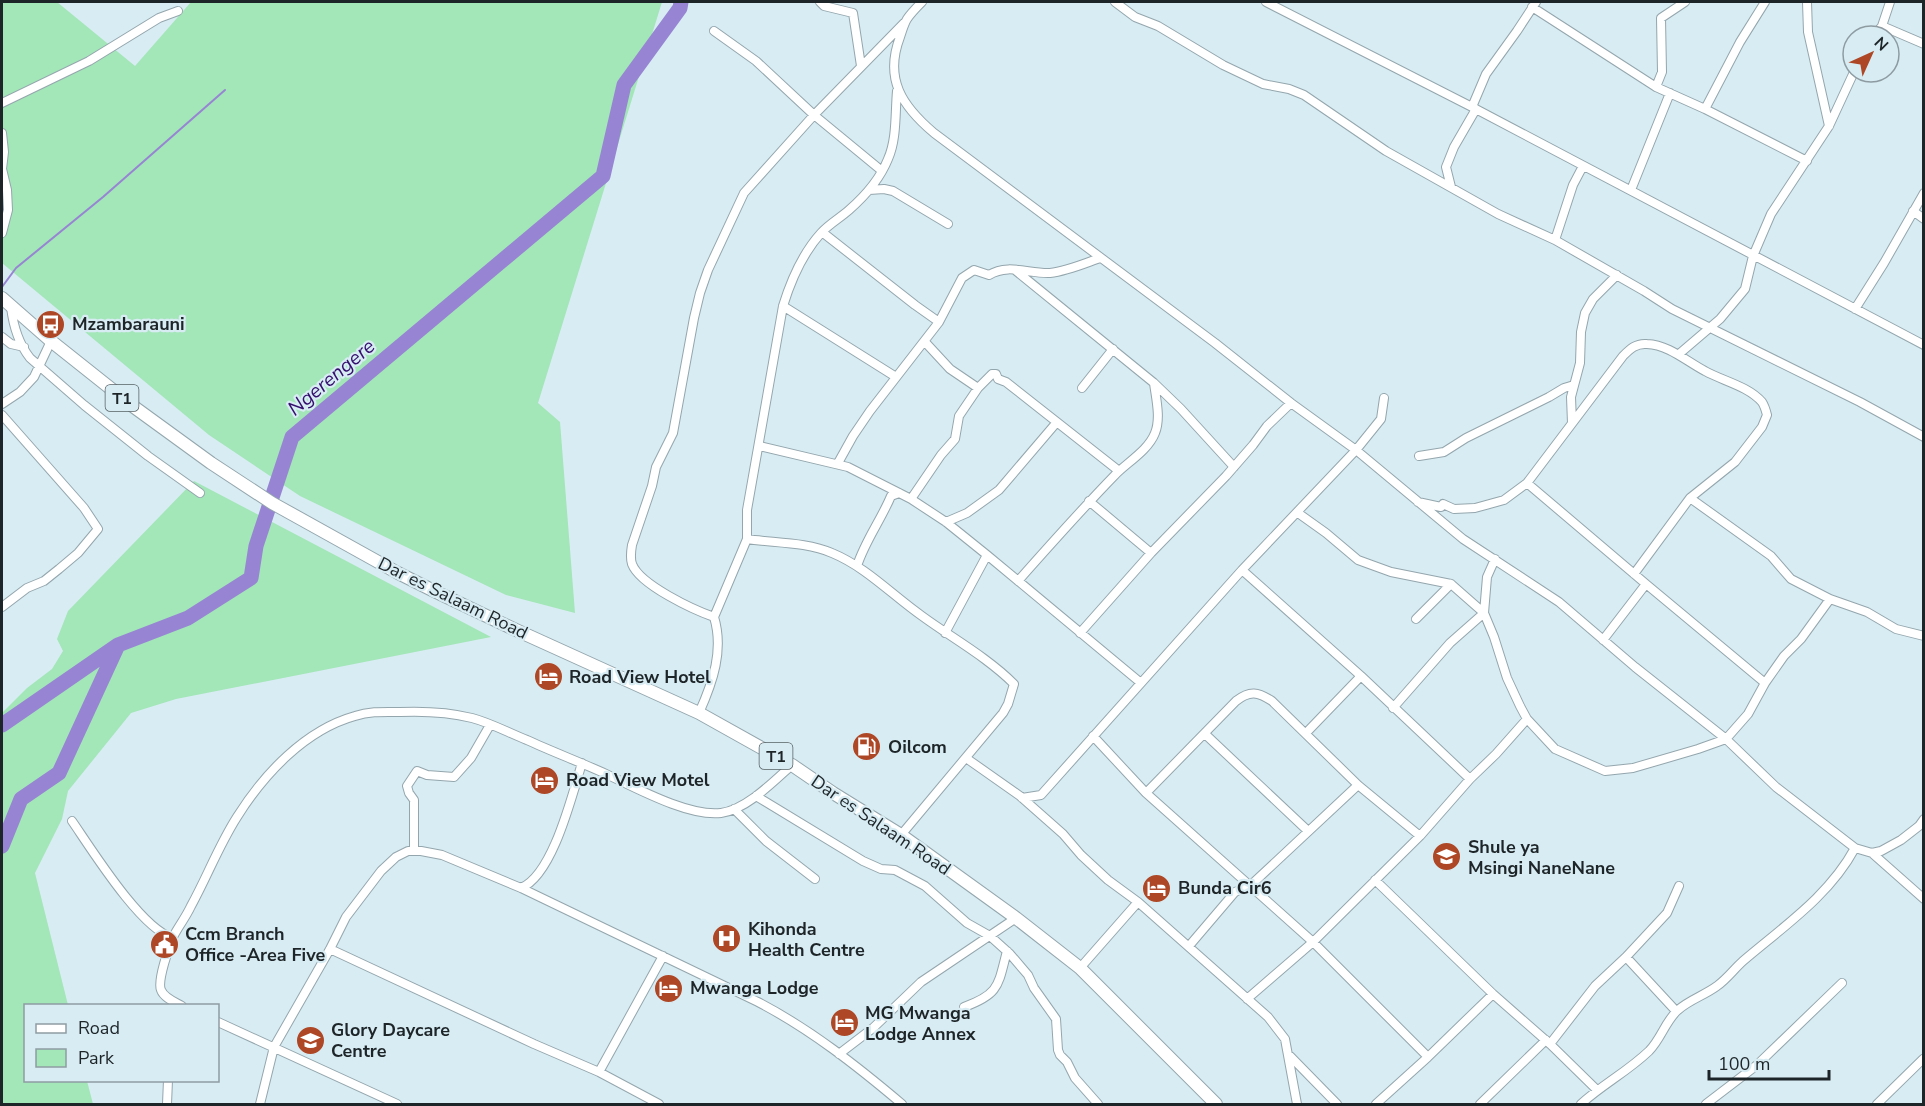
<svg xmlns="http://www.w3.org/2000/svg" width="1925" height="1106" font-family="'Nunito Sans',sans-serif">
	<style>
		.green { fill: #a3e6b8 }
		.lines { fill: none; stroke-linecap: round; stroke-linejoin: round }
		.stream { stroke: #9785d4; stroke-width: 2 }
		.river { stroke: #9785d4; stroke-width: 15 }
		.minor-casing { stroke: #94a6ad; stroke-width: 10 }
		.trunk-casing { stroke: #94a6ad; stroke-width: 14 }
		.minor { stroke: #fff; stroke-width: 8 }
		.trunk { stroke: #fff; stroke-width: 12 }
		.labels { text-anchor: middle; stroke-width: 4.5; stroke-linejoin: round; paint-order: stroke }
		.shield { fill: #d8ecf3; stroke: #566165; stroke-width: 1.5 }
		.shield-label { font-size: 16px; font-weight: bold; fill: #1e2528 }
		.poi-label { font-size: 18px; font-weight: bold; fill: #1e2528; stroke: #d8ecf3; text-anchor: start }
		.street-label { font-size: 18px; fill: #1e2528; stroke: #d8ecf3 }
		.water-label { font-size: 20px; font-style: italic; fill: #350f6e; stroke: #d8ecf3 }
	</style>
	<rect width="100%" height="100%" fill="#d8ecf3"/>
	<path class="green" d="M2 2H57L135 66 191 2H662L538 403 560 422 575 613 506 595 300 496 209 435 2 263Z
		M194 481 491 637 176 699 131 713 68 791 62 819 35 873 68 1005 26 1006V1080L87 1081 93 1104H2V713L27 688 52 669 63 651 57 639 68 611Z"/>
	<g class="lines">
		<path class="stream" d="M2 287 16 268 103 197 225 90"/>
		<path class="river" d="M2 725 118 645
			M2 846 21 799 59 773 118 645 188 618 251 578 256 546 292 437 603 176 624 85 680 8 681 2"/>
		<defs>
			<path id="minor" d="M820 2 824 6 853 13 861 66
				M922 2C917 7 911 13 907 19 904 24 902 31 900 37 884 79 902 106 934 133L1215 343 1291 403 1356 450 1463 539 1559 602 1635 667 1726 739 1776 787 1855 848 1872 853 1881 851 1901 840 1919 826 1924 819
				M1115 2 1135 17 1158 26 1223 65 1263 84 1289 89 1304 95 1386 151 1498 214 1555 240 1644 291 1672 309 1860 402 1924 437
				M1266 2 1472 107 1924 345
				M1807 2 1808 32 1829 126
				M1532 7 1656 87 1705 109 1807 161
				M1882 26 1924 44
				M714 31 756 61 814 115 882 171
				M1874 36 1882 26 1890 2
				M1656 87 1662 72 1661 18 1685 2
				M2 103 89 61 159 18 178 11
				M1472 107 1486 74 1517 31 1536 2
				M1705 109 1740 42 1765 2
				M2 133 4 152 2 169 7 190 8 210 2 233
				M1451 187 1446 167 1454 147 1476 109
				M869 190 884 189 893 191 948 224
				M1631 190 1670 93
				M1913 211 1924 219
				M822 232 915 305 939 322
				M1555 240 1573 185 1583 166
				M1015 270 1154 383 1181 409 1234 467
				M783 306 896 377
				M11 307C13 324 19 344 30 358L84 405 148 456 200 493
				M1855 309 1884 263 1924 193
				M2 337 11 344 24 347
				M925 342 950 369 978 388
				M1679 354 1720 319 1745 289 1753 256 1771 214 1829 126 1854 72
				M1082 388 1113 349
				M2 404 20 392 34 377 51 341
				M2 415 84 508 98 529 78 553 59 569 44 581 27 588 2 607
				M1572 423 1571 397 1580 363 1581 332 1585 313 1593 299 1617 275
				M759 446 848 467 911 499 946 522 987 555 1141 683
				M1419 456 1444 452 1466 438 1549 397 1564 388 1574 385
				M838 463 853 436 870 411 939 322 962 278 974 270 989 275C1008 263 1029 274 1050 273 1067 271 1083 264 1100 258
				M1527 483 1646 584 1603 640
				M1690 498 1771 556 1791 579 1830 599 1867 612 1896 629 1924 636
				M911 499 941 455 955 439 959 416 978 388 992 374H996L998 379 1006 382 1119 471
				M1089 501 1151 553
				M1418 502 1441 507 1443 504 1454 509 1475 508 1504 500 1527 483 1623 356C1630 349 1636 343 1647 344 1669 345 1686 361 1705 371 1723 381 1748 386 1762 402 1764 405 1766 411 1767 415L1762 427 1735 462 1690 498 1634 574
				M1298 513 1326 533 1358 560 1391 572 1451 584
				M946 522 967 513 999 490 1057 422
				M747 539C775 543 807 542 832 553 866 567 892 595 922 616 952 638 987 657 1014 684L1008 704 1003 713 901 835
				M1495 559 1487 577 1484 613 1494 637 1507 678 1520 706 1527 719 1555 749 1605 771 1633 768 1698 749 1726 739 1748 714 1765 683 1784 656 1801 639 1830 599
				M857 566C865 541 881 520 891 496L899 493
				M1242 570 1361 676 1470 779 1420 836 1313 942 1247 999
				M1018 581C1049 546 1081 510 1114 476 1126 463 1148 451 1155 433 1161 418 1156 399 1154 383
				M1646 584 1765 683
				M714 617C694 610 640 585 632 564 630 558 631 551 632 545L652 486 656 467 673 433 694 318 700 293 708 270 744 193 814 115 904 23
				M945 633 987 555
				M1080 633 1151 553 1226 476 1253 445 1267 426 1291 403
				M1393 708 1450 643 1484 613 1451 584 1416 619
				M699 713C713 682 724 650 714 617L747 539V510L783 306C791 280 802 254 821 233 829 224 840 218 849 210 865 196 880 179 888 159 897 139 895 113 897 91
				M1306 733 1361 676
				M1205 734 1308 831
				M1093 736 1146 793 1313 942 1428 1057
				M966 758 1020 796 1063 834 1081 855 1108 880 1138 902 1268 1017 1285 1039 1297 1104
				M1470 779 1496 754 1527 719
				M1146 793 1236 701C1250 690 1258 692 1272 701L1358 785 1420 836
				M756 796 863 861 881 869 895 870 925 886 967 923 990 936 1010 954 1028 975 1034 988 1056 1019 1058 1050 1060 1055 1067 1062 1075 1078 1098 1104
				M1022 798 1041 795 1242 570 1356 450 1381 419 1384 398
				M734 809 766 841 815 879
				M72 821C92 850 141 929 173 938
				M414 851V800L409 793 407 786 417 771 427 775 454 777 471 758 490 725
				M1872 853 1924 899
				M1375 880 1493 994 1550 1044 1597 1090
				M521 888C553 875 572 795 582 763
				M1189 946 1235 892 1251 885 1358 785
				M330 949 534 1044 599 1072 659 1104
				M1626 957 1676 1011
				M1080 968 1138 902
				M182 1006C175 1002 164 998 161 990 157 981 169 947 173 937 178 927 186 917 191 906 207 877 219 845 237 817 264 774 305 730 355 716 370 711 385 712 400 712 425 711 448 712 472 718 491 723 509 733 527 740 553 752 580 762 606 774 636 788 689 817 721 813 746 810 774 781 792 765
				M964 1007C1000 994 998 985 1007 951
				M218 1022 397 1104
				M1550 1044 1595 986 1626 957 1667 913 1679 886
				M839 1054 873 1028 921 982 1016 918
				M1290 1056 1337 1104
				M599 1072 663 956
				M167 1104 168 1080
				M260 1104 274 1047 330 949 346 917 381 871 396 857 408 851H421L442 855 521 888 758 1002C810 1029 857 1066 902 1104
				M1376 1104 1428 1057 1493 994
				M1480 1104 1546 1040
				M1581 1104C1603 1084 1627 1072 1649 1051 1661 1039 1666 1020 1678 1010 1689 1000 1705 995 1717 986 1727 979 1734 969 1743 961 1784 926 1829 896 1855 848
				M1706 1104 1757 1065 1842 983
				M1877 1104 1923 1059"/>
			<path id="trunk" d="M2 298 51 341 134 407 211 463 272 503 398 573 432 590 516 630 699 713 792 765 833 793 901 835 1016 918 1080 968 1216 1104"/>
		</defs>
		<use href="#minor" class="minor-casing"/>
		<use href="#trunk" class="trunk-casing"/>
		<use href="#minor" class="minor"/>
		<use href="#trunk" class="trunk"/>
	</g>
	<defs>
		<symbol id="bus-disc" viewBox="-11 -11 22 22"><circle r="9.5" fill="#ae4725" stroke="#d8ecf3"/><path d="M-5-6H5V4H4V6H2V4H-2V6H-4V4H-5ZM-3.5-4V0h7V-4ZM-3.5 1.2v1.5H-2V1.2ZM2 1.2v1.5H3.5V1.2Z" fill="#fff"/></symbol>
		<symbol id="hotel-disc" viewBox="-11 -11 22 22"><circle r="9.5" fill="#ae4725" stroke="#d8ecf3"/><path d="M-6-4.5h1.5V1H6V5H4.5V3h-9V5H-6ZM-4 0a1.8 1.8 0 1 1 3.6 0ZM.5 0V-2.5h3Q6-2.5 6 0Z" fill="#fff"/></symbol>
		<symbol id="fuel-disc" viewBox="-11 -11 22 22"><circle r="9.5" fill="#ae4725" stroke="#d8ecf3"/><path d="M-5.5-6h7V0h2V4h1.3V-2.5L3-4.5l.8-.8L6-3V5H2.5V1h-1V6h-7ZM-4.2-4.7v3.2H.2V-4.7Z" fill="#fff"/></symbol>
		<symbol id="school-disc" viewBox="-11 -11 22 22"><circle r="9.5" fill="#ae4725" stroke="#d8ecf3"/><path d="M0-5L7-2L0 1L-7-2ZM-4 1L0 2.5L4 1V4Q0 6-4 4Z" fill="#fff"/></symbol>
		<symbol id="hospital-disc" viewBox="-11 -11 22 22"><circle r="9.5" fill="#ae4725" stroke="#d8ecf3"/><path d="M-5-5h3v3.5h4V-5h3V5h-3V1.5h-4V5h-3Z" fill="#fff"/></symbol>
		<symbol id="civic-disc" viewBox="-11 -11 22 22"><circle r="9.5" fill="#ae4725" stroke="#d8ecf3"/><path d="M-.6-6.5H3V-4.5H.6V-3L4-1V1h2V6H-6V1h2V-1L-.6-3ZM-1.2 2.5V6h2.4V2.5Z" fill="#fff"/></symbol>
	</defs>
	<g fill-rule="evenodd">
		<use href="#bus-disc" x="34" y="308" width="33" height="33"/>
		<use href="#hotel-disc" x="532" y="660" width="33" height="33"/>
		<use href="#fuel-disc" x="850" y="730" width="33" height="33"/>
		<use href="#hotel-disc" x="528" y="764" width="33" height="33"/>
		<use href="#school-disc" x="1430" y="840" width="33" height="33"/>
		<use href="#hotel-disc" x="1140" y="872" width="33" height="33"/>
		<use href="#hospital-disc" x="710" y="922" width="33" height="33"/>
		<use href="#civic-disc" x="148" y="928" width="33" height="33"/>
		<use href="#hotel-disc" x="652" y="972" width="33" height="33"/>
		<use href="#hotel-disc" x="828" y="1006" width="33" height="33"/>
		<use href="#school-disc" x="294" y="1024" width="33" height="33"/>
	</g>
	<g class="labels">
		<g class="shield">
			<rect x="105.5" y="385" width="33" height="26" rx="4.5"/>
			<rect x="759.5" y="743" width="33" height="26" rx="4.5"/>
		</g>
		<g class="shield-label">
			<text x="122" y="404">T1</text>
			<text x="776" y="762">T1</text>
		</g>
		<g class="poi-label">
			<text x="72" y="330">Mzambarauni</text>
			<text x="569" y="683">Road View Hotel</text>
			<text x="888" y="753">Oilcom</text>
			<text x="566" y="786">Road View Motel</text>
			<text x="1468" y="853">Shule ya<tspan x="1468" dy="21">Msingi NaneNane</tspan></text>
			<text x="1178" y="894">Bunda Cir6</text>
			<text x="748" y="935">Kihonda<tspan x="748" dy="21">Health Centre</tspan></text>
			<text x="185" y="940">Ccm Branch<tspan x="185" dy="21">Office -Area Five</tspan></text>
			<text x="690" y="994">Mwanga Lodge</text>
			<text x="865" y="1019">MG Mwanga<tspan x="865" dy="21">Lodge Annex</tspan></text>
			<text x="331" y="1036">Glory Daycare<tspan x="331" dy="21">Centre</tspan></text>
		</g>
		<g class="street-label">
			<text transform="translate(453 598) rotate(26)" y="6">Dar es Salaam Road</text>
			<text transform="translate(881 825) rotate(34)" y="6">Dar es Salaam Road</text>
		</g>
		<g class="water-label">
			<text transform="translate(331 377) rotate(-40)" y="7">Ngerengere</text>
		</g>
	</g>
	<rect width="1925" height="1106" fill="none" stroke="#1e2528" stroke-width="6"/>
	<rect x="24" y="1004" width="195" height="78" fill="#d8ecf3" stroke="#8e9ca2" stroke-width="1.5"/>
	<rect x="36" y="1024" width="30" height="9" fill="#ffffff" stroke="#8e9ca2" stroke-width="1.5"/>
	<text x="78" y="1034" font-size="18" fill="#1e2528">Road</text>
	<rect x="36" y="1049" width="30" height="18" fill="#a3e6b8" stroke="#8e9ca2" stroke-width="1.5"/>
	<text x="78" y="1064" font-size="18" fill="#1e2528">Park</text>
	<g transform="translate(1871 54) rotate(45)"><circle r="28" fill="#d8ecf3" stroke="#8e9ca2" stroke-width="1.5"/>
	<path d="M0-4.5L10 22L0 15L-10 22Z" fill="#ae4725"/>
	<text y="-9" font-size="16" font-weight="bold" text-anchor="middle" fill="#1e2528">N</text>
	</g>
	<path d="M1709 1070v9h120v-9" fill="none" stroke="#1e2528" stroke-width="3"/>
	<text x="1718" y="1070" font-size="18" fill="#1e2528" stroke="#d8ecf3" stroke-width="4.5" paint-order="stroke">100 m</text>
</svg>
